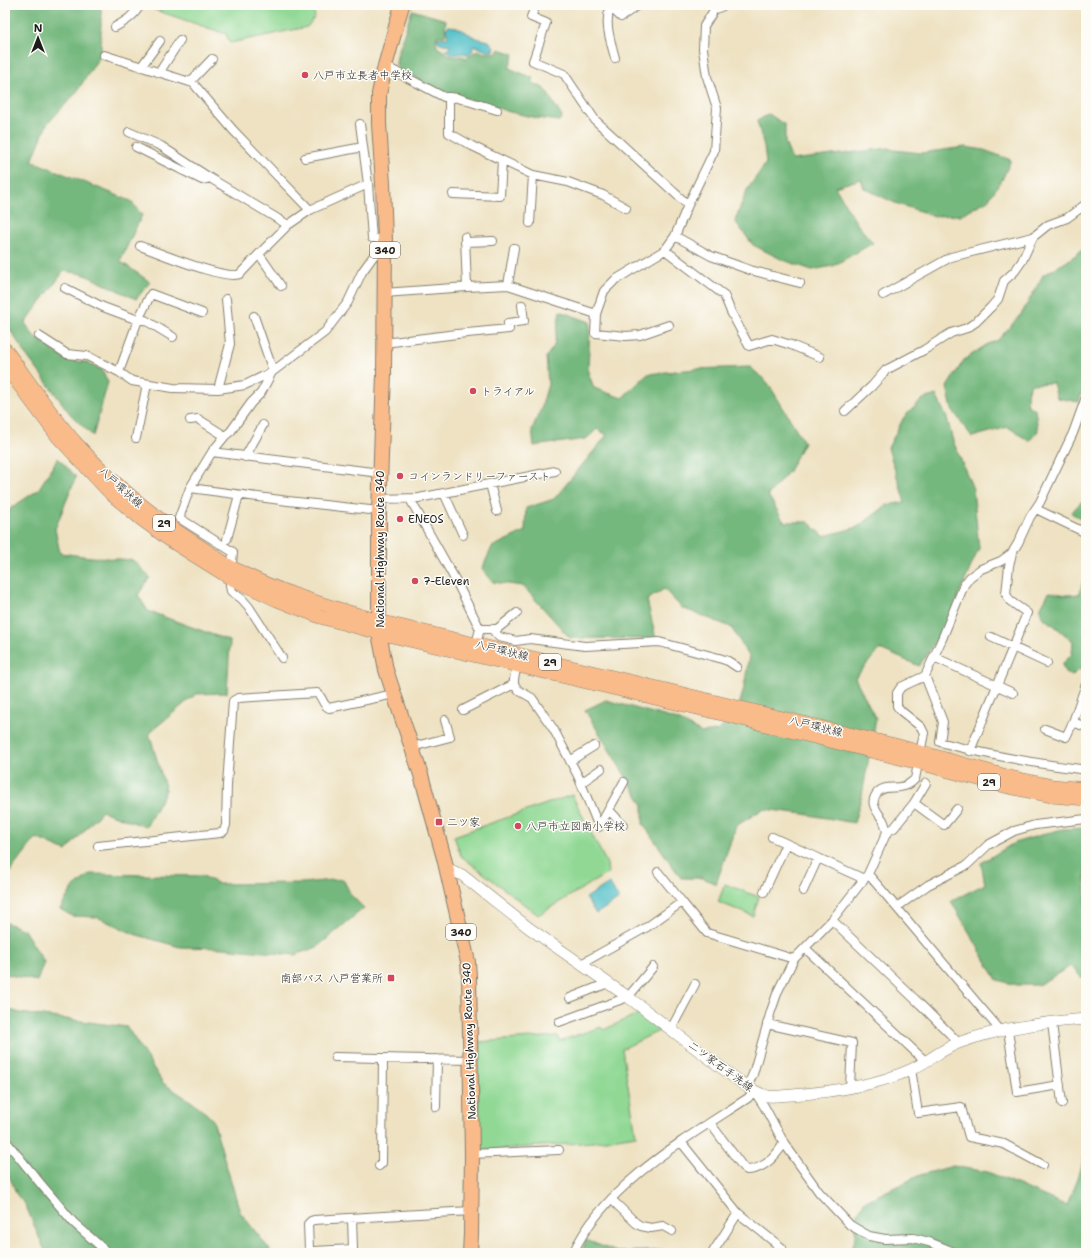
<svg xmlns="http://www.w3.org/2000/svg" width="1091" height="1258" font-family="'Shantell Sans','Klee One',sans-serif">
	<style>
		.green { fill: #90d894; stroke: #567a58 }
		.forest { fill: #74b87e; stroke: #486a4d }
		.water { fill: #50bfc7; stroke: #366e72 }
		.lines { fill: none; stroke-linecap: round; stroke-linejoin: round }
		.minor-casing { stroke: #857f6f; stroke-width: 10 }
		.tertiary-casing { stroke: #857f6f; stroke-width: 12 }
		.primary-casing { stroke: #857f6f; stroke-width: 14 }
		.trunk-casing { stroke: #857f6f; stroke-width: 16 }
		.minor { stroke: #fff; stroke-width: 8 }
		.tertiary { stroke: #fff; stroke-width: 11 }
		.primary { stroke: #fabb8b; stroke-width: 13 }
		.trunk { stroke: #fabb8b; stroke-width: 14 }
		.poi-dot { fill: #d1495b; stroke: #fdfcf7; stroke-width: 1.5 }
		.labels { text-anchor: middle; stroke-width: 3; stroke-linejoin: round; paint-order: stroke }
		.shield { fill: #fdfcf7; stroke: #605f5e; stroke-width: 1 }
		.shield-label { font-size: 10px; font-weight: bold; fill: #1c1c1c }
		.poi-label { font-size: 11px; fill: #1c1c1c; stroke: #fdfcf7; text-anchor: start }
		.street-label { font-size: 11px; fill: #1c1c1c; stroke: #fdfcf7 }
	</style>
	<rect width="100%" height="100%" fill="#fdfcf7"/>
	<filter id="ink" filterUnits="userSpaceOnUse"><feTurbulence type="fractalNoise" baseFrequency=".025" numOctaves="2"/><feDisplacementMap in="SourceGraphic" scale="8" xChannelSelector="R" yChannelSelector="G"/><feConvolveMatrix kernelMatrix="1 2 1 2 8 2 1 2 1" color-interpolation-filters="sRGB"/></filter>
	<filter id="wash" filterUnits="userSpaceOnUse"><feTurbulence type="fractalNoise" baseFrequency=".012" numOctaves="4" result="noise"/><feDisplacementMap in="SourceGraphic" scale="16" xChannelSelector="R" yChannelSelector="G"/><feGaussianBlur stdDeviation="0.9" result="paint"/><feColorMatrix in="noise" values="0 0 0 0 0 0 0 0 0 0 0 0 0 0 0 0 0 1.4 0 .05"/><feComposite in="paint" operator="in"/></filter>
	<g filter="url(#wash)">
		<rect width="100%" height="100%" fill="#eee2c2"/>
		<path class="green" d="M147 5H313L315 17 307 27 230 43 226 34 155 10 146 6Z
			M572 795 607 864 608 873 538 915 461 856 454 836Z
			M725 884 759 897 753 916 718 902Z
			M642 1012 665 1028 622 1049 636 1135 593 1142 478 1151V1042L558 1036 559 1041 601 1027 603 1030Z"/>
		<path class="forest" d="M5 5H101V54L76 93 47 124 32 161 131 201 142 215 120 261 150 282 136 299 83 274 64 271 25 323 33 335 67 361 86 362 102 370 108 382 93 436 71 415 27 356 5 322Z
			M412 10 446 20 445 27 446 34 445 36H437L436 40 437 47 453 57 463 56 466 58 478 50 484 53H497L499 49 514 54 509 68 533 78V83L545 89 562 117 559 121 536 118 506 111 496 107 443 93 398 69 396 64 397 56Z
			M769 114 785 125V143L792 160 889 148 893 150 921 153 965 147 984 150 1011 160 1002 180 988 200 960 215 935 216 895 203 864 188 861 179 835 187 857 224 873 243 833 266 812 270 783 260 753 245 735 221 747 190 766 163 764 146 757 121Z
			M1086 247V378L1079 402 1057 398 1053 383 1030 384 1027 394 1028 406 1035 409 1038 431 1029 441 1008 427 972 437 952 409 947 387 964 360 986 345 998 340 1022 313 1043 275 1066 262Z
			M560 311 590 322 588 372 594 388 622 398 648 374 695 369 750 367 768 383 804 442 789 471 768 495 784 522H808L824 536 858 527 887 505 905 502 888 448 904 417 923 399 936 395 947 418 953 441 973 489 979 548 944 629 919 666 880 649 855 678 876 719 862 795 854 823 804 814 763 809 736 826 716 884 703 878H681L643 824V805L585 710 606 700 678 720 702 733 717 731 736 716 744 688 749 656 731 627 682 608 664 589 647 600 656 639 570 638 523 586 493 582 482 569 492 547 525 531 526 508 554 499 607 435 597 429 586 439 534 446 532 429 541 409 548 384 546 357 554 346Z
			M58 458 76 477 55 529 60 553 91 557 133 560 150 577 138 595 148 611 230 641 227 693 196 694 149 733 166 790 146 827 102 811 66 851 36 838 5 878V520L11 508 38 490Z
			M1086 497V521L1071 513Z
			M1086 580V666L1085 668 1078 670 1072 676 1065 672 1062 664 1072 654 1073 641C1062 633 1054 624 1042 617L1040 609 1049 592 1067 595 1079 594 1083 581Z
			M1086 828V978L1081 977 1071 966 1038 985H1017L997 980 951 901 985 884 981 863 1014 843 1062 829Z
			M90 874 203 876 219 884 303 883 343 879 351 895 364 908 317 947 295 955 223 948 180 947 134 934 97 917 72 916 60 909 72 889Z
			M5 922 24 930 44 962 37 981 5 974Z
			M5 1008 20 1013 127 1027 163 1083 198 1106 213 1120 240 1212 270 1250V1253H46L25 1204 17 1195 5 1166Z
			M1085 1155 1086 1253H851L856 1234 853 1221 864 1202 920 1175 953 1166 988 1172 1067 1206Z
			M586 1240 617 1252 664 1250 667 1253H581Z"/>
		<path class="water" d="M449 26 457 27 476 38 489 41 494 47 493 51H486L476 46 472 47 473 51 467 55 464 53 453 55 445 49H449L450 45 439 43 437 38H447L448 35 446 28Z
			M609 883 619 899 596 914 586 898Z"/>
	</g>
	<g filter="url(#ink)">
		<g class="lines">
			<defs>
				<path id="minor" d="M536 5 531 17 546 23 533 61 564 74 595 120 688 205
					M608 5 621 17 638 5
					M610 8C604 24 611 42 615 58
					M115 27C126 21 134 16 140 5
					M104 55 193 83 233 130 310 210 288 225 259 254 281 286
					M385 66 444 97H449V133L472 146 533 175 568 182 603 195 626 208
					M141 67 160 41
					M159 73 180 40
					M190 82 212 59
					M449 97 458 98 497 110
					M129 132 161 146 210 178 288 225
					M136 147 202 180 210 178
					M305 158 363 147
					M453 194 500 196 502 161
					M310 210 368 184
					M530 223 533 175
					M675 236 711 256 750 270 800 283
					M465 237 467 287
					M465 242 493 241
					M140 246C158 252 225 281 240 274L259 254
					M665 250 724 295 731 312 749 346 772 339 791 345 820 357
					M508 285 514 248
					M65 288 103 307 138 320H145L173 337
					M384 293 467 287 508 285 596 314
					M883 295 951 257 1033 237
					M254 316 273 371
					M669 325 640 335 626 336 595 333 596 314 604 291 615 280 665 250 675 236 688 205 714 151 717 108 707 77 703 49 704 26 714 10 725 5
					M39 336 67 354 87 356 119 372 132 381 173 388 218 389 245 385 272 372 325 332 348 302 362 272 385 240 372 238 368 184 360 124
					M384 343 457 334 509 329 508 323 524 321 522 305
					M119 372 138 320 151 294 202 313
					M272 372 261 393 251 403 231 431 225 436 212 452 190 488 179 518 233 552 230 585 231 591 242 599 249 607 282 658
					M218 389 230 344 226 299
					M845 411 872 386 886 370 924 350 951 333 967 328 976 322 991 307 998 299 1004 281 1015 271 1022 261 1033 237 1048 225 1067 218 1086 204
					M190 420 198 419 225 436
					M136 438 147 384
					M212 452 380 473
					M245 457 263 425
					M490 484 497 511
					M190 488 288 501 379 511
					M444 493 463 535
					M379 499 419 498 555 471
					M410 499 456 581 480 629 476 644
					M1036 509 1086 533
					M227 539 239 495
					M480 629H497L517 613
					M492 629 499 637 516 641 530 639 585 646 659 642 719 658 728 661 737 667
					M991 637 1047 663
					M934 657 1013 693
					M518 661 514 679V684L518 690 532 698 554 730 578 776 599 827 624 782
					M925 676 943 722 940 742C986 755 1032 763 1080 769H1086
					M463 710 514 684
					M1073 722 1086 727
					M1045 729 1066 737 1073 722 1086 684
					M412 747 450 737 445 720
					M970 751 1027 613 1010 601 1006 594 1009 566 1012 553 1018 543 1030 517 1040 502 1073 433 1086 397
					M570 761 594 746
					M581 783 601 769
					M914 803 944 825 957 809
					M609 810 623 825
					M887 832C886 828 885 824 883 820 877 811 868 803 878 792 888 782 901 794 915 779L924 733 921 727 901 711 897 706V693L901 687 925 676 942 639 964 585 970 577 981 569 1001 561 1012 553
					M772 837 864 879
					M98 846 220 833 224 831 226 825 227 785 233 701 238 698 317 693C323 697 322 705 329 708L394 694
					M658 872 682 902
					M868 874C913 926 956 979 1001 1031
					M803 891 818 858
					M764 892 786 844
					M897 907 928 885 967 865 988 845 1014 831 1035 825 1086 819
					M832 920 920 1004 959 1043
					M805 948 925 1061
					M581 964 647 927 682 902 707 933 794 959
					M570 998 608 983
					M559 1022 628 997 653 967
					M1052 1023 1062 1103
					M767 1024 852 1043 850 1087
					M671 1029 695 984
					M1008 1030 1017 1092 1060 1085
					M335 1057 471 1060
					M911 1069 918 1113 961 1107 969 1137 1004 1144 1043 1165
					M747 1087 753 1074 771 1011 778 991 794 959 832 920 868 874 887 832 894 828 914 803 926 783
					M436 1107 437 1059
					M710 1123 743 1167 747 1170C763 1170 776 1156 784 1143
					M5 1140 40 1183 74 1223 108 1253
					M681 1142 738 1213 782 1248
					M472 1154 559 1150
					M379 1166 382 1163 383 1058
					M611 1199 636 1223 641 1226 651 1228 663 1226 672 1231
					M352 1218 353 1249 314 1251 309 1249 308 1224 311 1221 314 1220 471 1211
					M713 1252 738 1213
					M573 1253C605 1184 687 1138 748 1098L754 1091 764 1106 784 1143 819 1192 850 1225 869 1236 885 1239 913 1238 929 1242 956 1253"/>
				<path id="tertiary" d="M446 868 462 875 529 928 628 997 739 1081C748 1087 757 1094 768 1096 776 1097 785 1095 792 1095 831 1092 875 1086 910 1070 928 1062 943 1048 961 1042 1001 1028 1044 1022 1086 1019"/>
				<path id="primary" d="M5 349C28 380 50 414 76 443 115 486 153 516 201 547 211 553 221 561 231 567 277 592 329 606 379 621L895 745 1010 777 1053 786 1086 789
					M5 366 58 437 111 494 141 519 171 541 230 578 277 600 320 617 379 633 718 713 919 763 1008 787 1051 796 1086 799"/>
				<path id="trunk" d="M402 5 385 66 379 94V124L383 184 385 240 384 374 379 511V633L386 670 421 775 444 858 468 962 469 977 472 1154 471 1234 470 1253"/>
			</defs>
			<use href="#minor" class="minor-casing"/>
			<use href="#tertiary" class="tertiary-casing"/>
			<use href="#primary" class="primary-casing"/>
			<use href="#trunk" class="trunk-casing"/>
			<use href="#minor" class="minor"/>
			<use href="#tertiary" class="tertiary"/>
			<use href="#primary" class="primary"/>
			<use href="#trunk" class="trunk"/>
		</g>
	</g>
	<g class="poi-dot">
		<circle cx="305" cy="75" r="4"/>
		<circle cx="473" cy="391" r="4"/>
		<circle cx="400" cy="476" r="4"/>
		<circle cx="400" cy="519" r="4"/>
		<circle cx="415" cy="581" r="4"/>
		<rect x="435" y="818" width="8" height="8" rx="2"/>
		<circle cx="518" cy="826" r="4"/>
		<rect x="387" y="974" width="8" height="8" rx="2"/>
	</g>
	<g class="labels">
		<g class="shield">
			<rect x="370" y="242" width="30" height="16" rx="3"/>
			<rect x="153" y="515" width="22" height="16" rx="3"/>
			<rect x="539" y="654" width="22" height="16" rx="3"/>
			<rect x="978" y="774" width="22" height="16" rx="3"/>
			<rect x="446" y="924" width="30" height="16" rx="3"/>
		</g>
		<g class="shield-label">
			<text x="385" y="254">340</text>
			<text x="164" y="527">29</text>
			<text x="550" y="666">29</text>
			<text x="989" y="786">29</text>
			<text x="461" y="936">340</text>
		</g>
		<g class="poi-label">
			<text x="313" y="79">八戸市立長者中学校</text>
			<text x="481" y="395">トライアル</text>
			<text x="408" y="480">コインランドリーファースト</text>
			<text x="408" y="523">ENEOS</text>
			<text x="423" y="585">7-Eleven</text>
			<text x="447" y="826">二ツ家</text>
			<text x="526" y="830">八戸市立図南小学校</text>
			<text x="383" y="982" text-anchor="end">南部バス 八戸営業所</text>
		</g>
		<g class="street-label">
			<text transform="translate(121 487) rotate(42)" y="4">八戸環状線</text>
			<text transform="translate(380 549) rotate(-90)" y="4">National Highway Route 340</text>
			<text transform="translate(502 650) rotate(14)" y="4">八戸環状線</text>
			<text transform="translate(816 726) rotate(14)" y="4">八戸環状線</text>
			<text transform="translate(469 1041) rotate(-92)" y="4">National Highway Route 340</text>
			<text transform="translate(721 1066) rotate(36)" y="4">二ツ家石手洗線</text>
		</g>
	</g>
	<rect width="1091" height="1258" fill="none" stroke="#fdfcf7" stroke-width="20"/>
	<g transform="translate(38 38)" stroke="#fdfcf7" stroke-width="3" paint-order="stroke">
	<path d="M0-3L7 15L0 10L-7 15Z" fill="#1c1c1c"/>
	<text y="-6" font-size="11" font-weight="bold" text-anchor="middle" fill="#1c1c1c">N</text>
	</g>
</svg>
